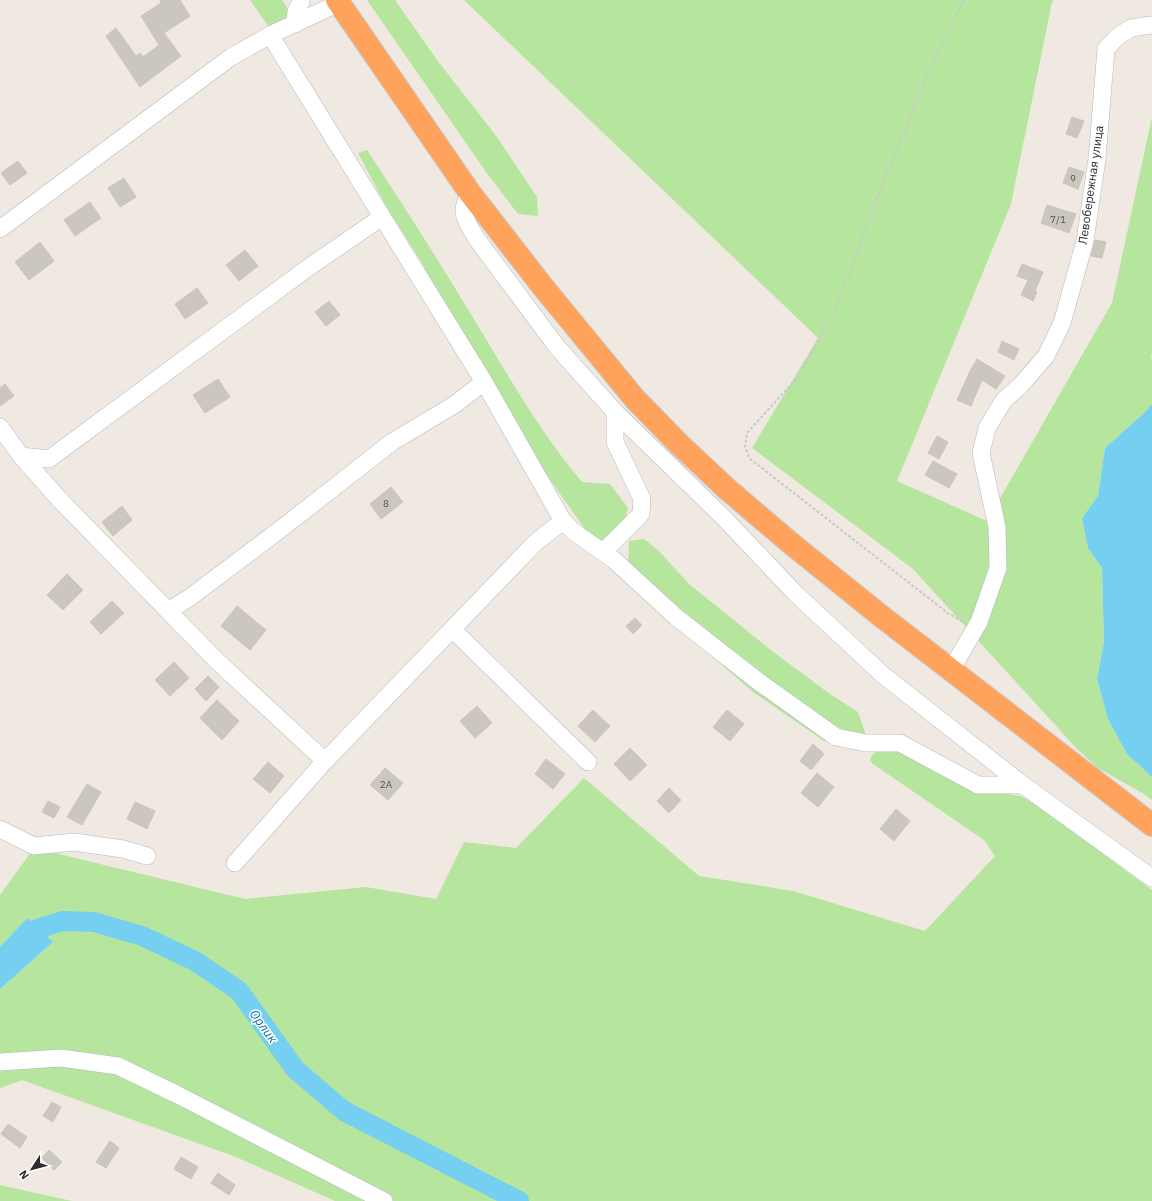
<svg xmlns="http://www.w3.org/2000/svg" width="1152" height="1201" font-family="'IBM Plex Sans',sans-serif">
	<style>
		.green { fill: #b6e59e }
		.water { fill: #75cff0 }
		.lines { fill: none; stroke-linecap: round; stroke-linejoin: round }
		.river { stroke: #75cff0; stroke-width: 20 }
		.building { fill: #cbc7bf; stroke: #cbc5ba }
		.minor-casing { stroke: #b4b7c1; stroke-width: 18 }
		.highway-casing { stroke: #c9c9c9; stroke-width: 24 }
		.path { stroke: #c9c9c9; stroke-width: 2; stroke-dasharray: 3 2; stroke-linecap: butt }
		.minor { stroke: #fff; stroke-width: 17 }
		.highway { stroke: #ffa35c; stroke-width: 22 }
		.labels { text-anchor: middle; stroke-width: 3; stroke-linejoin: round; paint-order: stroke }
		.number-label { font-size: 10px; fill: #555452 }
		.street-label { font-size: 12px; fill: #2e2e2e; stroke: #fff }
		.water-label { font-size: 13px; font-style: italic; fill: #0d6fa3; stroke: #fff }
	</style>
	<rect width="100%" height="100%" fill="#efe9e1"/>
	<path class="green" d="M250 0H282L288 9 284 28 269 27Z
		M367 0H395L437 60 497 137 537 197 538 216 518 214 486 172Z
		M464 0H1054L1052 2 1011 204 897 481 987 521 1112 303 1152 117V353L1151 357 1152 361V404L1144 413 1105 448 1098 496 1082 518 1088 548 1102 568 1104 642 1097 679 1108 719 1127 754 1152 777V800L1144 794 1098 768 1078 750 913 569 752 448 818 338Z
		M367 150C399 199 431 248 461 298 500 361 535 426 582 482L610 484 628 508 623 528 613 542 592 539 513 427 448 324 424 266 386 206 358 153Z
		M644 539 659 551 689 584 772 651 830 694 858 712 867 738 848 743 824 741 753 692 647 600 628 564 629 541Z
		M890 746 978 789 1021 796 1037 805 1152 890V1201H335L236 1157 22 1080 0 1088V989L53 942 27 918 0 947V895L34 848 245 899 366 887 436 899 464 842 516 848 584 778 699 876 793 891 925 931 995 856 984 840 873 764 870 760C873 750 881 749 890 746Z
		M0 1185 72 1201H0Z"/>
	<path class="water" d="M1152 404V777L1127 754 1108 719 1097 679 1104 642 1102 568 1088 548 1082 518 1098 496 1105 448 1144 413Z
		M27 918 53 942 0 989V947Z"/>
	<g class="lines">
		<path class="river" d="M0 964 32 931 62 921 94 922 142 936 195 961 239 991 295 1069 344 1111 519 1201"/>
	</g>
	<path class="building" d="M160 0H180L190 16 164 33 181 56 140 87 106 36 116 28 136 56 140 53 143 57 159 45 141 16 161 3Z
		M1072 117 1084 121 1077 138 1066 134Z
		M18 161 27 173 10 185 1 173Z
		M1069 167 1084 172 1078 189 1063 183Z
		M124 178 136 197 120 207 108 188Z
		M90 202 101 218 75 236 64 220Z
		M1047 205 1076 214 1069 233 1041 223Z
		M1095 240 1106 242 1102 258 1091 256Z
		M40 242 54 261 29 280 15 262Z
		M245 250 258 266 239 281 226 265Z
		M1022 264 1043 272 1035 291 1037 292 1033 301 1021 295 1028 280 1017 276Z
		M197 288 208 303 185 319 175 304Z
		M329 301 340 315 326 326 315 312Z
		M1002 341 1019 349 1014 360 998 352Z
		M977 359 1005 376 996 389 982 380 971 406 957 400 970 371Z
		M218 379 230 397 205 413 193 395Z
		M5 384 14 396 0 406V388Z
		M937 436 948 442 939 459 928 453Z
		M933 461 957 474 949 488 925 475Z
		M391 487 403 502 381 519 370 504Z
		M122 506 132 520 113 536 102 522Z
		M67 574 83 590 63 610 47 595Z
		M112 601 124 613 101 634 90 622Z
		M237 606 266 630 250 650 221 626Z
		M635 618 642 625 633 634 626 626Z
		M174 662 189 678 170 696 155 680Z
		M208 676 219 687 206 701 195 689Z
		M217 700 239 721 222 740 200 718Z
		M477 706 492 723 475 738 460 721Z
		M593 710 610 726 595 742 578 726Z
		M727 710 744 724 730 741 713 727Z
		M813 744 824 754 811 770 800 761Z
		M630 748 647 765 630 781 614 764Z
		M546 759 565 774 553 789 535 774Z
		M268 762 284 776 270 793 253 779Z
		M385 768 403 783 388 800 370 785Z
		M817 773 834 787 818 807 801 793Z
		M87 784 101 792 82 825 67 817Z
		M669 788 681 800 669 813 657 801Z
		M48 801 60 807 54 818 42 812Z
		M135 802 155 811 147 829 127 819Z
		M896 809 910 821 894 841 880 829Z
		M52 1102 61 1107 53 1122 43 1116Z
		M8 1124 27 1137 20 1148 1 1134Z
		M110 1141 119 1148 106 1168 96 1162Z
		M49 1150 62 1162 54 1170 42 1158Z
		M181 1157 198 1167 191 1179 174 1169Z
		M218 1173 235 1185 229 1195 211 1183Z"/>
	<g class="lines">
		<defs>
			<path id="minor" d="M295 24 296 11 301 2V0
				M270 35 484 382 563 521
				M470 193C458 213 466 220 476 238L557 347 615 412 722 516 796 594 883 675 1023 785 1152 878
				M0 229 231 57 270 35 339 3
				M0 427 21 456 59 499 217 661 325 761
				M21 456 49 459 309 267 382 217
				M603 552 641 514 642 499 615 442V412
				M168 611 189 598 286 525 392 442 454 405 484 382
				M452 629 588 762
				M951 670 979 622 998 568 997 527 981 453 987 428 1004 400 1020 386 1046 356 1062 323 1085 241 1097 159 1106 49 1117 37 1131 28 1152 25
				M0 829 34 846 74 842 123 849 147 856
				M235 863 325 761 536 542 563 521 574 532 614 560 676 617 759 682 836 737 866 743H900L978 785H1023
				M0 1062 61 1058 118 1066 178 1095 384 1201"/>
			<path id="highway" d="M337 0 470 193 543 287 635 399 678 443 727 489 788 541 881 616 1152 825"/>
		</defs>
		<use href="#minor" class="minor-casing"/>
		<use href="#highway" class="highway-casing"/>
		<path class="path" d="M964 0 926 78 878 196 837 306 797 378 747 433 745 446 749 458 949 614 964 622"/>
		<use href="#minor" class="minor"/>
		<use href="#highway" class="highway"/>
	</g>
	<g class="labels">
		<g class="number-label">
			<text x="1073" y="182">9</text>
			<text x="1058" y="223">7/1</text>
			<text x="386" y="507">8</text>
			<text x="386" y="788">2А</text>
		</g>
		<g class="street-label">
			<text transform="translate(1091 185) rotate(-82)" y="4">Левобережная улица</text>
		</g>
		<g class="water-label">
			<text transform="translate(264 1026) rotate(54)" y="5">Орлик</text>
		</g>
	</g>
	<g transform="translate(32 1169) rotate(234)" stroke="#ffffff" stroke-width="3" paint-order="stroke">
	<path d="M0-3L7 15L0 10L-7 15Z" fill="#2e2e2e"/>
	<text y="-6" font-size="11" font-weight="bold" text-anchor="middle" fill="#2e2e2e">N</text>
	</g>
</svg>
